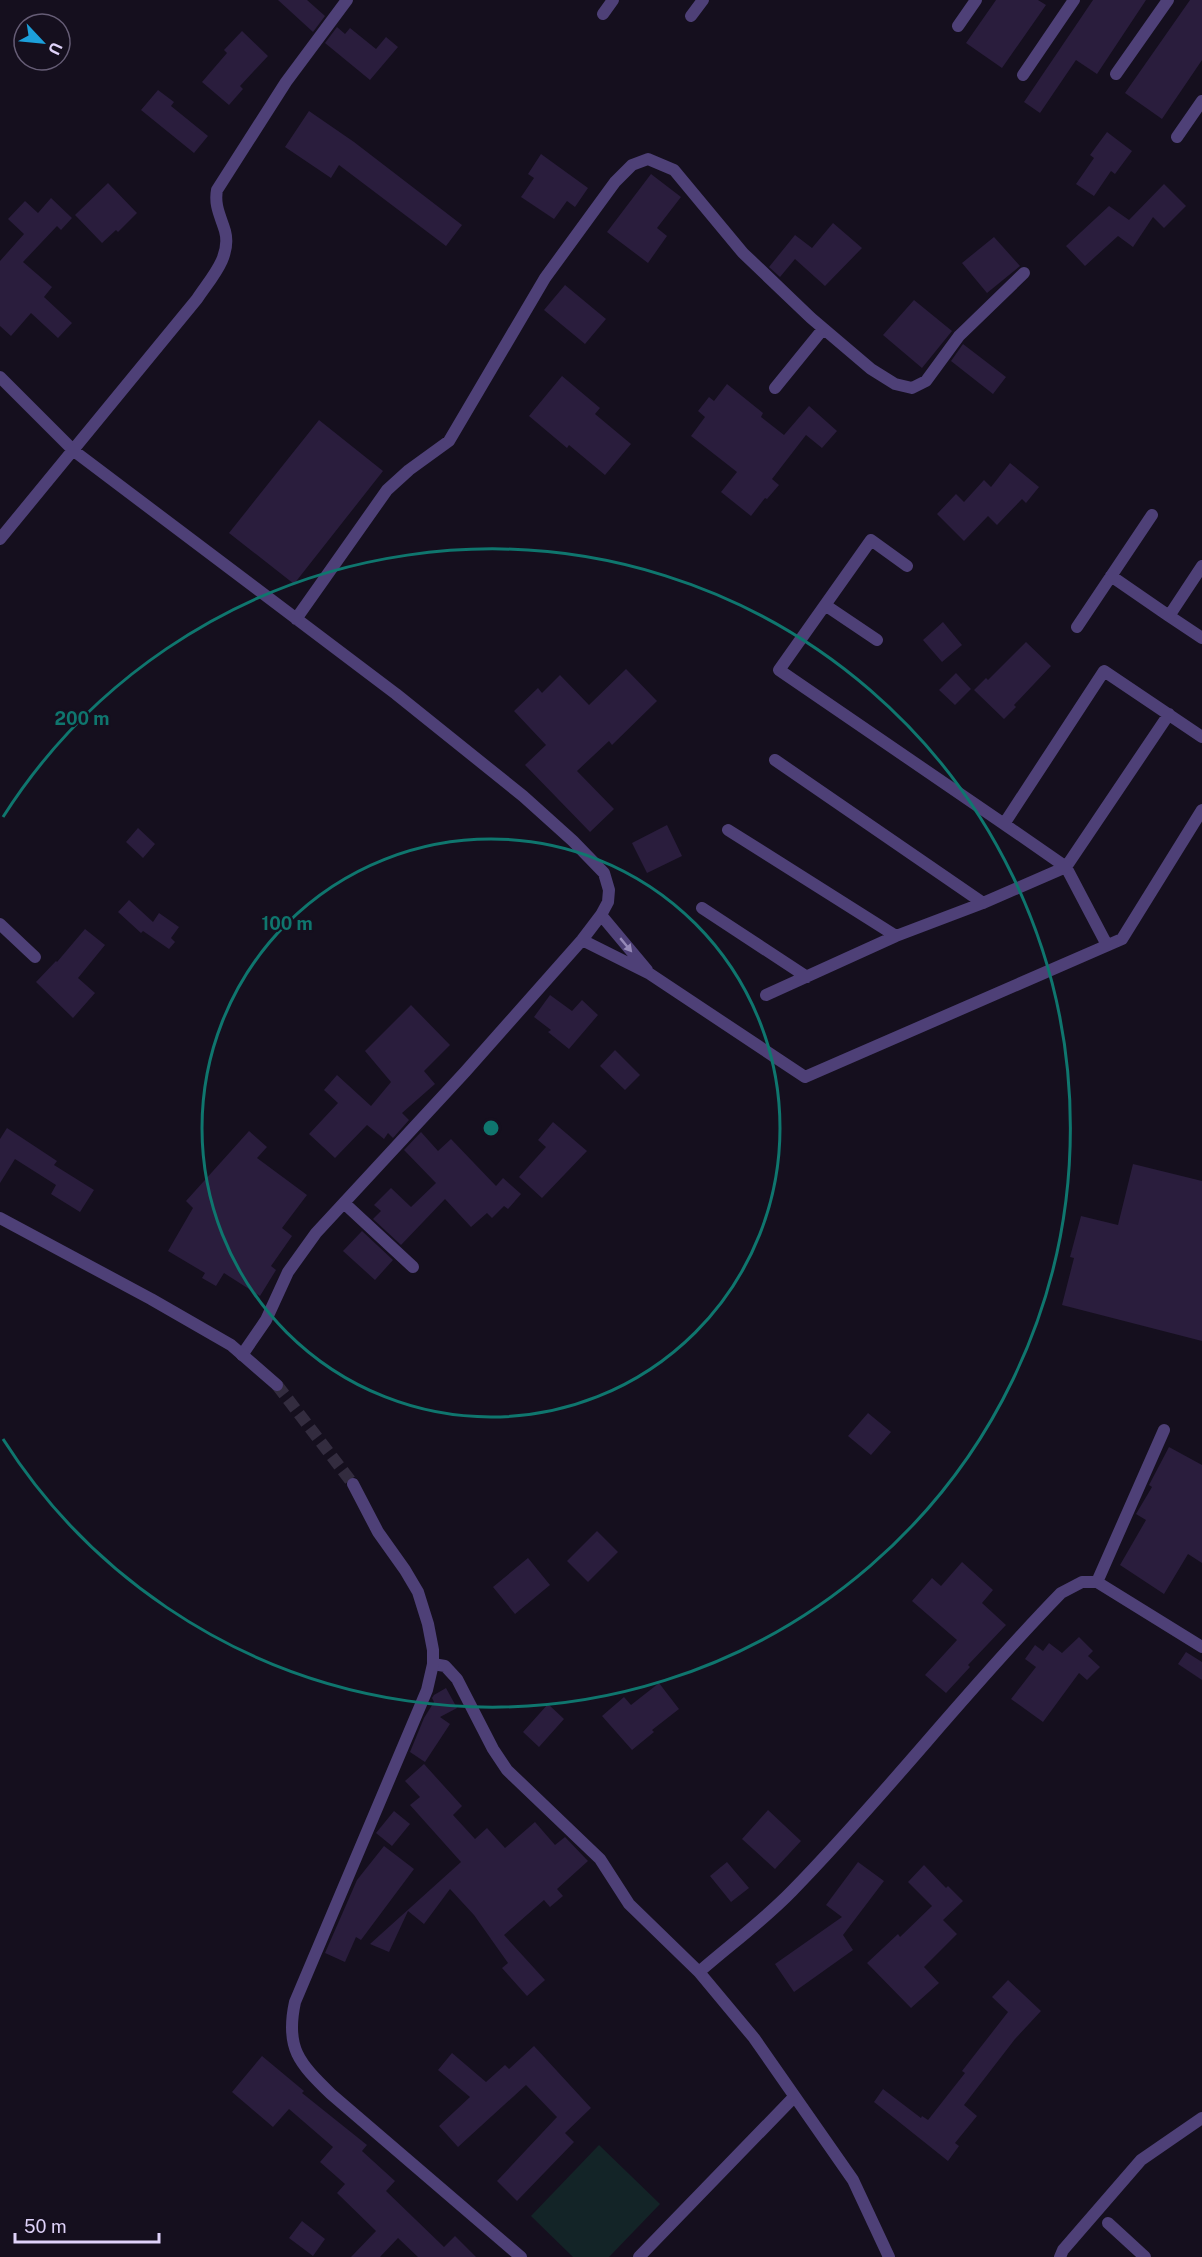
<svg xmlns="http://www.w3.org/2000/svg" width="1202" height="2257" font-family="'Public Sans',sans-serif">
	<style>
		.green { fill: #132427 }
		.building { fill: #2a1d3d }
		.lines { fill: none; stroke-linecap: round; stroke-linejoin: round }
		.tertiary-tunnel { stroke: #332c3f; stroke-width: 12; stroke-dasharray: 12 6; stroke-linecap: butt }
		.minor { stroke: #4e4077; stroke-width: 12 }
		.tertiary { stroke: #4e4077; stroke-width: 12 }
		.oneway { fill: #9689b8 }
		.ring { fill: none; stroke: #0f766e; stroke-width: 3 }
		.centre { fill: #0f766e; stroke: #150f1e; stroke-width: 3 }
		.ring-label { font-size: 18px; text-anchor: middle; font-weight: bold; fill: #0f766e; stroke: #150f1e; stroke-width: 4.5; stroke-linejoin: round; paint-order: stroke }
	</style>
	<rect width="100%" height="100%" fill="#150f1e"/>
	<path class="green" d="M599 2145 660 2204 609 2257H573L531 2216Z"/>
	<path class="building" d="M278 0H307L325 16 313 32Z
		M996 0H1038L1046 5 1002 68 966 43Z
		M1093 0H1146L1097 74 1076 60 1040 113 1024 102Z
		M1190 0H1202V60L1162 119 1125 93Z
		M337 27 345 34 350 28 376 49 386 37 398 47 370 80 325 43Z
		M242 31 268 56 240 86 243 89 229 105 202 82 227 53 224 50Z
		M158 90 174 102 171 106 208 136 194 153 141 110Z
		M309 111 354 142 462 225 446 246 339 165 331 178 285 147Z
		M1107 132 1132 151 1115 174 1111 171 1094 196 1076 184 1094 158 1090 155Z
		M541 154 588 188 575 207 567 201 554 219 521 197 534 178 528 174Z
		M651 174 681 197 657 228 667 236 648 263 607 232Z
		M108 183 137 213 118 232 116 230 102 243 75 215Z
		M1164 184 1186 206 1164 228 1153 217 1133 247 1118 236 1085 266 1066 246 1109 206 1129 220Z
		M51 198 72 218 61 230 57 226 23 262 52 287 44 297 72 323 58 338 31 313 11 336 0 326V261L24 234 8 219 25 201 38 213Z
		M833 223 862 248 825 286 795 259 780 277 769 267 795 235 812 248Z
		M994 237 1020 266 987 293 962 263Z
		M565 285 606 319 585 344 544 310Z
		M914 300 952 331 922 368 883 335Z
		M963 344 1006 377 993 394 951 361Z
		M562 376 600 408 595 414 631 444 605 475 569 445 567 448 529 416Z
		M727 384 763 413 761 417 784 435 809 406 837 431 822 448 806 435 772 479 779 485 767 499 765 498 751 516 721 492 737 472 691 436 705 417 698 411 709 397 714 401Z
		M319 420 383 471 294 584 229 533Z
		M1010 463 1039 487 1026 503 1022 499 997 525 988 516 964 541 937 514 956 494 964 502 984 480 991 487Z
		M943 622 962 645 942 662 923 640Z
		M1026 642 1051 666 1014 705 1016 707 1004 719 974 690 986 678 988 680Z
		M626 669 657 701 612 745 609 741 577 771 614 809 590 832 525 765 546 745 514 711 538 688 542 693 560 675 589 705Z
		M956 673 971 689 955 705 939 690Z
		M667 825 682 856 647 873 632 843Z
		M138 828 155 844 143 858 126 842Z
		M129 900 153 922 159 913 179 927 171 938 175 942 169 949 143 931 141 933 118 912Z
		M85 929 105 945 78 978 95 993 73 1018 36 982 56 961 57 962Z
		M550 995 572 1011 582 1000 598 1015 569 1049 548 1032 551 1030 534 1017Z
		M411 1005 450 1045 424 1071 435 1084 402 1113 409 1120 393 1138 388 1133 384 1139 367 1125 335 1158 309 1134 338 1103 324 1090 337 1075 371 1106 391 1082 365 1051Z
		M615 1050 640 1075 625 1090 600 1066Z
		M553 1122 587 1151 542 1198 519 1177 546 1147 538 1140Z
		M7 1128 57 1161 54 1165 94 1190 80 1212 51 1194 56 1185 15 1159 0 1183V1139Z
		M249 1131 267 1147 257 1158 307 1195 282 1228 292 1236 271 1266 276 1270 260 1296 224 1273 216 1286 202 1278 205 1273 168 1251 193 1208 186 1201Z
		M421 1132 438 1151 451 1139 496 1186 503 1178 521 1194 508 1209 504 1206 492 1218 487 1213 471 1227 445 1199 401 1245 373 1219 381 1211 374 1205 391 1188 411 1207 436 1183 404 1150Z
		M1133 1164 1202 1181V1341L1062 1305 1074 1258 1070 1257 1081 1216 1118 1225Z
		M362 1231 393 1260 375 1280 343 1251Z
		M868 1413 891 1432 871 1455 848 1436Z
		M1169 1447 1202 1465V1563L1188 1554 1164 1594 1120 1565 1146 1520 1136 1514 1152 1487 1149 1485Z
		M597 1531 618 1552 588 1582 567 1561Z
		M528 1558 550 1585 515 1614 493 1587Z
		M962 1562 993 1590 982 1603 1006 1625 968 1665 970 1667 946 1693 925 1675 957 1640 912 1601 932 1578 941 1586Z
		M1079 1637 1093 1651 1088 1656 1100 1667 1087 1680 1079 1673 1043 1722 1011 1699 1036 1667 1025 1659 1035 1645 1043 1651 1049 1643 1062 1653Z
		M1186 1652 1202 1662V1680L1178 1664Z
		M659 1683 679 1709 652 1730 654 1732 632 1750 602 1716 624 1697 631 1705Z
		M446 1688 457 1708 440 1717 450 1724 425 1762 410 1752 424 1718 434 1702 432 1698 434 1695Z
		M548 1704 564 1719 539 1747 523 1732Z
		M424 1764 462 1806 453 1815 475 1839 487 1828 505 1848 535 1822 555 1845 565 1837 588 1861 557 1889 563 1896 550 1907 544 1900 504 1935 545 1980 527 1996 502 1968 508 1963 474 1915 450 1889 424 1924 408 1911 389 1952 370 1944 461 1862 410 1805 420 1797 405 1781Z
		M768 1810 801 1841 775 1869 742 1839Z
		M394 1811 410 1824 392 1846 376 1833Z
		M384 1846 414 1869 361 1940 356 1937 345 1962 325 1953 357 1880Z
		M727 1862 749 1888 731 1902 710 1876Z
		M858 1862 884 1881 843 1935 853 1950 794 1992 775 1964 842 1917 826 1905Z
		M924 1865 946 1888 948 1886 963 1901 943 1920 957 1934 924 1967 939 1983 911 2008 867 1963 898 1934 900 1937 932 1906 908 1882Z
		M1008 1980 1041 2011 1015 2039 964 2105 977 2116 955 2143 959 2146 948 2161 874 2102 883 2089 921 2118 922 2116 928 2120 965 2073 962 2071 1008 2012 992 1997Z
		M534 2046 591 2108 565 2133 574 2142 517 2201 497 2181 557 2117 526 2085 458 2147 439 2126 470 2097 438 2070 452 2053 486 2082 505 2065 509 2069Z
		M262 2056 304 2091 302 2093 367 2145 362 2151 395 2181 386 2191 444 2247 455 2236 476 2257H418L398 2238 380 2257H351L376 2231 337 2193 345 2184 320 2162 333 2147 289 2109 273 2127 232 2092Z
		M302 2221 325 2239 313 2256 289 2238Z"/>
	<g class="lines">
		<path class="tertiary-tunnel" d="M277 1385 353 1484"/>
		<path class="minor" d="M603 14 613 0
			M691 16 703 0
			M958 26 976 0
			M1116 74 1168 0
			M1023 75 1074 0
			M1177 137 1202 101
			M0 377 74 451 396 694 523 796 573 841 604 873 609 890 608 902 601 915 582 940 465 1072 316 1233 288 1272 266 1320 242 1355
			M775 388 823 329
			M0 539 197 299C210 279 232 257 225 231 221 217 214 206 217 190L286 82 347 0
			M907 566 871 540 779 670 1004 824 1104 671 1202 737
			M1202 566 1169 616 1202 638
			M1111 576 1169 616
			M825 605 877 640
			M296 619 387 490 409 470 449 441 545 278 615 182 632 165 648 159 674 170 743 253 811 318 871 369 895 384 912 388 926 381 959 336 1024 273
			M1077 627 1152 515
			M775 760 983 903
			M1004 824 1066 867 1107 945
			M728 830 896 936
			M702 908 807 977
			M601 915 647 970
			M0 924 35 957
			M582 940 650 974 805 1077 1122 939 1202 810
			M766 995 896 936 983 903 1066 867 1169 714
			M344 1203 413 1267
			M1097 1582 1164 1430
			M433 1664 445 1666 457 1679 493 1749 507 1770 600 1859 629 1904 699 1972 754 2038 853 2180 889 2257
			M699 1972C730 1945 764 1920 792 1891 886 1795 967 1689 1061 1593L1082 1582H1097L1202 1647
			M1108 2223 1145 2257
			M639 2257 794 2097
			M1060 2257 1063 2250 1141 2160 1202 2118"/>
		<path class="tertiary" d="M0 1218 151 1299 231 1345 277 1385
			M353 1484 378 1532 405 1570 418 1592 428 1624 433 1650V1664L427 1690 295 2002C285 2048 299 2063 331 2094L521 2257"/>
	</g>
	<defs><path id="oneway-solid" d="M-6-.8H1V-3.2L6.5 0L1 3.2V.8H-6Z" transform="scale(1.5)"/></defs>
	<use class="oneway" href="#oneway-solid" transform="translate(626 945) rotate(50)"/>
	<g class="ring">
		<circle cx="491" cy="1128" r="289"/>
		<path d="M3 817A579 579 0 1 1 3 1439"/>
	</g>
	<circle cx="491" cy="1128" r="9" class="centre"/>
	<g class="ring-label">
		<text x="82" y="725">200 m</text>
		<text x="287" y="930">100 m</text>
	</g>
	<g transform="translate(42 42) rotate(116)"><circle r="28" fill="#150f1e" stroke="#665d76" stroke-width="1.5"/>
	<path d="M0-4.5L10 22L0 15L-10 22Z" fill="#1ca0db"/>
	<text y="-9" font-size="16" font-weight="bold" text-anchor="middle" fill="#dfd2f9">U</text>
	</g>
	<path d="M15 2233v9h144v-9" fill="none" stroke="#dfd2f9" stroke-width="3"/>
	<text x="24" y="2233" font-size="18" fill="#dfd2f9" stroke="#150f1e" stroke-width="4.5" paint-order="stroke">50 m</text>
</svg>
